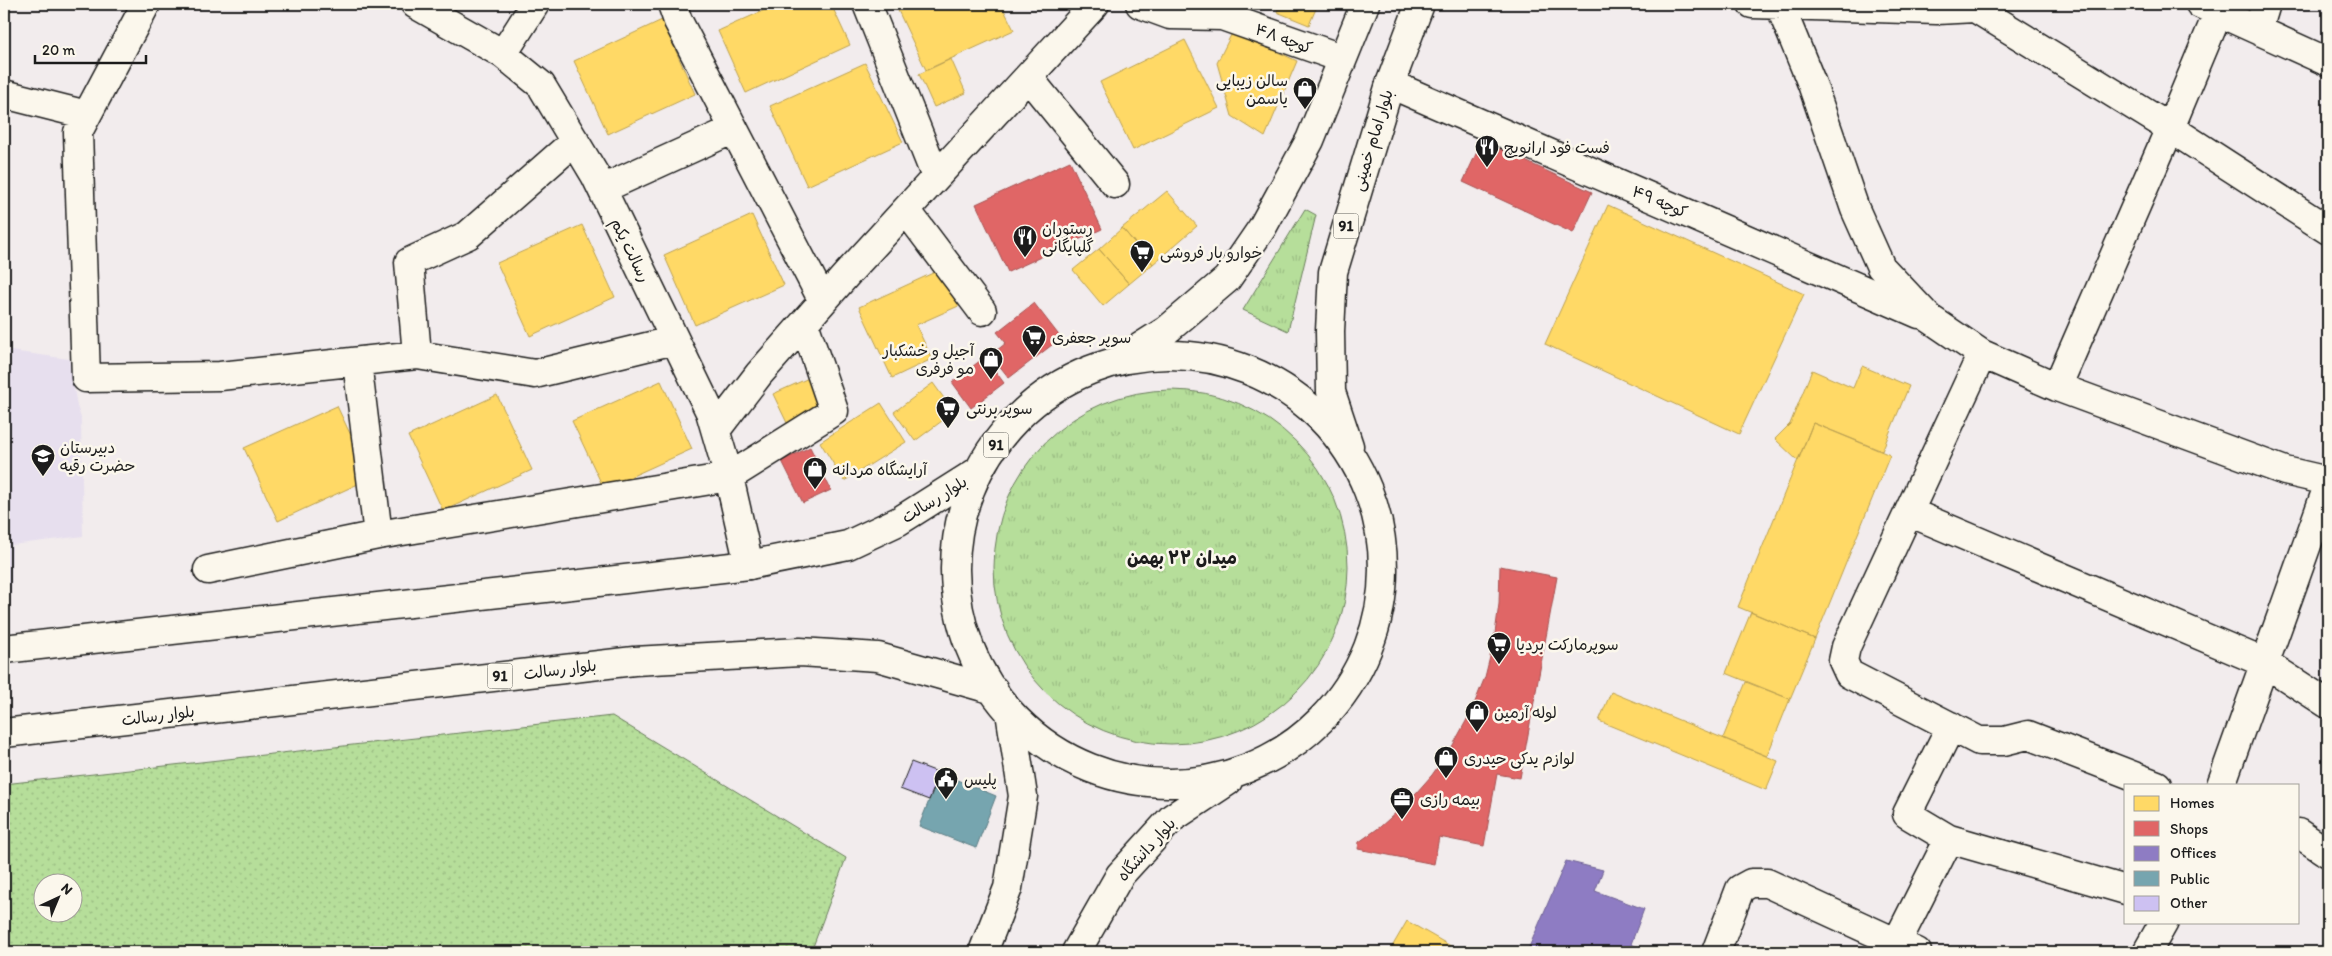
<svg xmlns="http://www.w3.org/2000/svg" width="2332" height="956" font-family="Itim,'Playpen Sans Arabic',sans-serif">
	<style>
		.built { fill: #e7dfee }
		.grass { fill: url(#grass-tufts); stroke: #697d5b }
		.garden { fill: url(#garden-dots); stroke: #697d5b; fill-rule: evenodd }
		.homes { fill: #ffd966; stroke: #bba050 }
		.shops { fill: #e06666; stroke: #a55050 }
		.offices { fill: #8e7cc3; stroke: #6c5f91 }
		.public { fill: #76a5af; stroke: #5b7c83 }
		.building { fill: #cdc1f2; stroke: #1c1c1c }
		.lines { fill: none; stroke-linecap: round; stroke-linejoin: round }
		.minor-casing { stroke: #1c1c1c; stroke-width: 31 }
		.major-casing { stroke: #1c1c1c; stroke-width: 31 }
		.minor { stroke: #fbf7ec; stroke-width: 28 }
		.major { stroke: #fbf7ec; stroke-width: 28 }
		.labels { text-anchor: middle; stroke-width: 5; stroke-linejoin: round; paint-order: stroke }
		.shield { fill: #fbf7ec; stroke: #5f5e5a; stroke-width: 1 }
		.shield-label { font-size: 15px; font-weight: bold; fill: #1c1c1c }
		.street-label { font-size: 16px; fill: #1c1c1c; stroke: #fbf7ec }
		.poi-label { font-size: 16px; fill: #1c1c1c; stroke: #fbf7ec; text-anchor: start }
		.neighbourhood-label { font-size: 18px; font-weight: bold; fill: #1c1c1c; stroke: #fbf7ec }
	</style>
	<defs>
		<pattern id="grass-tufts" width="24" height="20" patternUnits="userSpaceOnUse" patternTransform="scale(1.25)"><rect width="24" height="20" fill="#b6de9a"/><path d="M3 7l-1-3M5 7V3M7 7l1-3M15 17l-1-3M17 17v-4M19 17l1-3" fill="none" stroke="#9cbe84"/></pattern>
		<pattern id="garden-dots" width="8" height="8" patternUnits="userSpaceOnUse" patternTransform="scale(1.25)"><rect width="8" height="8" fill="#b6de9a"/><path d="M2 2h.1M6 6h.1" fill="none" stroke="#9cbe84" stroke-width="1.8" stroke-linecap="round"/></pattern>
	</defs>
	<rect width="100%" height="100%" fill="#f2eced"/>
	<filter id="ink" filterUnits="userSpaceOnUse"><feTurbulence type="fractalNoise" baseFrequency=".02" numOctaves="2"/><feDisplacementMap in="SourceGraphic" scale="10" xChannelSelector="R" yChannelSelector="G"/><feConvolveMatrix kernelMatrix="1 2 1 2 8 2 1 2 1" color-interpolation-filters="sRGB"/></filter>
	<g filter="url(#ink)">
		<path class="built" d="M4 350 69 359 77 406 81 418 83 536 12 545 11 593 4 592Z"/>
		<path class="grass" d="M1305 209 1316 215 1288 331 1243 310Z
			M994 567a177 177 0 1 1 354 0a177 177 0 1 1-354 0Z"/>
		<path class="garden" d="M612 716 846 858 811 952H4V784ZM42 884H72V914H42Z"/>
		<path class="homes" d="M778 4H831L850 45 746 93 718 31Z
			M895 4H1001L1014 30 926 70Z
			M1280 4H1318L1309 25 1277 12Z
			M662 20 695 94 608 134 574 61Z
			M1233 31 1297 61 1265 137 1232 116 1217 63Z
			M1185 40 1219 108 1133 150 1100 82Z
			M951 59 966 93 934 107 919 74Z
			M865 63 903 142 807 186 770 106Z
			M1167 191 1197 226 1153 264 1122 228Z
			M1608 205 1804 294 1739 434 1545 344Z
			M752 215 784 285 695 325 664 255Z
			M582 225 615 297 530 336 497 263Z
			M1122 228 1153 264 1129 284 1099 249Z
			M1099 249 1129 284 1103 306 1073 270Z
			M946 267 963 304 916 325 932 359 892 378 859 307Z
			M1862 366 1909 386 1882 451 1813 423 1798 461 1775 439 1790 424 1812 370 1853 388Z
			M811 377 825 408 788 425 773 394Z
			M661 381 692 449 604 489 572 421Z
			M933 383 954 412 915 441 894 412Z
			M497 395 532 470 443 511 408 436Z
			M881 403 906 442 844 481 820 442Z
			M337 406 371 478 278 521 244 448Z
			M1813 423 1890 455 1815 639 1738 607Z
			M1751 612 1815 639 1790 699 1726 673Z
			M1746 682 1790 699 1767 756 1723 738Z
			M1611 692 1778 761 1766 790 1599 721Z
			M1407 921 1461 952H1389Z"/>
		<path class="shops" d="M1482 141 1592 192 1573 233 1463 182Z
			M1070 161 1102 229 1008 272 976 204Z
			M1034 303 1061 338 1009 378 991 355 1006 343 997 332Z
			M985 357 1004 383 971 408 952 382Z
			M810 447 831 490 803 503 782 461Z
			M1500 566 1557 577 1520 778 1497 774 1484 846 1439 837 1434 864 1358 849 1359 842 1380 827 1408 802 1432 775 1453 745 1471 712 1485 677 1494 641 1499 604Z"/>
		<path class="offices" d="M1566 861 1603 870 1595 891 1644 909 1631 944 1648 952H1527Z"/>
		<path class="public" d="M940 773 996 796 976 848 919 826Z"/>
		<path class="building" d="M911 762 940 773 929 800 900 789Z"/>
		<g class="lines">
			<defs>
				<path id="minor" d="M146 4 78 132 86 378 220 376 417 355 535 374 675 340
					M415 4 503 54 541 85 595 175 710 412 729 477 749 565
					M672 4 678 21 823 301
					M867 4 936 177
					M1140 4 1170 15 1222 16 1341 58
					M1752 4 1937 10 1975 8 2170 128 2328 230
					M2200 4 2328 62
					M1780 6 1812 84 1855 209 1881 267 1929 318 1982 354 2057 387 2285 471 2328 481
					M2258 30 2266 4
					M503 54 535 4
					M1028 77 1115 184
					M1390 84 1919 314
					M4 94 87 115
					M602 189 734 129
					M906 210 982 311
					M1982 354 1846 647 1843 661 1849 674 1979 741H2004L2028 735 2157 785
					M417 355 409 262 468 235 575 141
					M357 362 378 535 729 477 834 411 804 323
					M2057 387 2170 128 2218 13
					M716 430 759 374 847 274 1095 4
					M1909 512 2265 663 2328 704
					M208 570 378 535
					M2221 785 2328 486
					M2298 833 2328 853
					M1949 839 2126 890
					M1716 952 1740 889 1751 883H1767L1917 952
					M1892 952 1949 839 1907 814 1951 726
					M2147 952 2164 922"/>
				<path id="major" d="M955 569a214 214 0 1 1 428 0a214 214 0 1 1-428 0Z
					M1126 356 1167 330 1227 279 1262 228 1310 140 1365 4
					M1349 446 1331 392 1330 331 1333 272 1390 84 1420 4
					M4 649 749 565 848 545 899 521 975 473
					M4 733 634 661 800 652 878 657 994 690
					M983 952 1008 888 1023 796 1010 712
					M1076 952 1120 875 1172 818 1228 781"/>
			</defs>
			<use href="#minor" class="minor-casing"/>
			<use href="#major" class="major-casing"/>
			<use href="#minor" class="minor"/>
			<use href="#major" class="major"/>
		</g>
	</g>
	<defs>
		<symbol id="shop-pin" viewBox="-11 -11 22 30"><path d="M0 17L-7.5 6A9.5 9.5 0 1 1 7.5 6Z" fill="#1c1c1c" stroke="#fbf7ec"/><path d="M-5-2.5h2.3a2.7 3.5 0 0 1 5.4 0H5L5.5 6h-11ZM-1.5-2.5h3a1.5 2.3 0 0 0-3 0Z" fill="#fff"/></symbol>
		<symbol id="restaurant-pin" viewBox="-11 -11 22 30"><path d="M0 17L-7.5 6A9.5 9.5 0 1 1 7.5 6Z" fill="#1c1c1c" stroke="#fbf7ec"/><path d="M-5-6h1v4h1v-4h1v4h1v-4h1v5L-1.5 .5V6h-2V.5L-5-1ZM5-6V6H3V1.5H1.5Q1.5-4 5-6Z" fill="#fff"/></symbol>
		<symbol id="supermarket-pin" viewBox="-11 -11 22 30"><path d="M0 17L-7.5 6A9.5 9.5 0 1 1 7.5 6Z" fill="#1c1c1c" stroke="#fbf7ec"/><path d="M-6-5.5h2.5l.6 2H6L4.5 2H-2.5L-4.4-4H-6ZM-1.5 3.2a1.3 1.3 0 1 0 .1 0ZM3 3.2a1.3 1.3 0 1 0 .1 0Z" fill="#fff"/></symbol>
		<symbol id="school-pin" viewBox="-11 -11 22 30"><path d="M0 17L-7.5 6A9.5 9.5 0 1 1 7.5 6Z" fill="#1c1c1c" stroke="#fbf7ec"/><path d="M0-5L7-2L0 1L-7-2ZM-4 1L0 2.5L4 1V4Q0 6-4 4Z" fill="#fff"/></symbol>
		<symbol id="civic-pin" viewBox="-11 -11 22 30"><path d="M0 17L-7.5 6A9.5 9.5 0 1 1 7.5 6Z" fill="#1c1c1c" stroke="#fbf7ec"/><path d="M-.6-6.5H3V-4.5H.6V-3L4-1V1h2V6H-6V1h2V-1L-.6-3ZM-1.2 2.5V6h2.4V2.5Z" fill="#fff"/></symbol>
		<symbol id="office-pin" viewBox="-11 -11 22 30"><path d="M0 17L-7.5 6A9.5 9.5 0 1 1 7.5 6Z" fill="#1c1c1c" stroke="#fbf7ec"/><path d="M-6-3h4V-5.5h4V-3h4V5H-6ZM-1-4.5V-3h2v-1.5ZM-6 0V1H6V0Z" fill="#fff"/></symbol>
	</defs>
	<g fill-rule="evenodd">
		<use href="#shop-pin" x="1291" y="75" width="28" height="38"/>
		<use href="#restaurant-pin" x="1473" y="133" width="28" height="38"/>
		<use href="#restaurant-pin" x="1011" y="223" width="28" height="38"/>
		<use href="#supermarket-pin" x="1128" y="238" width="28" height="38"/>
		<use href="#supermarket-pin" x="1020" y="323" width="28" height="38"/>
		<use href="#shop-pin" x="977" y="345" width="28" height="38"/>
		<use href="#supermarket-pin" x="934" y="394" width="28" height="38"/>
		<use href="#school-pin" x="29" y="442" width="28" height="38"/>
		<use href="#shop-pin" x="801" y="455" width="28" height="38"/>
		<use href="#supermarket-pin" x="1485" y="630" width="28" height="38"/>
		<use href="#shop-pin" x="1463" y="698" width="28" height="38"/>
		<use href="#shop-pin" x="1432" y="744" width="28" height="38"/>
		<use href="#civic-pin" x="932" y="765" width="28" height="38"/>
		<use href="#office-pin" x="1388" y="785" width="28" height="38"/>
	</g>
	<g class="labels">
		<g class="shield">
			<rect x="1333.5" y="213.5" width="25" height="25" rx="4"/>
			<rect x="983.5" y="432.5" width="25" height="25" rx="4"/>
			<rect x="487.5" y="663.5" width="25" height="25" rx="4"/>
		</g>
		<g class="shield-label">
			<text x="1346" y="231">91</text>
			<text x="996" y="450">91</text>
			<text x="500" y="681">91</text>
		</g>
		<g class="street-label">
			<text transform="translate(1284 38) rotate(20)" y="6">کوچه ۴۸</text>
			<text transform="translate(1372 140) rotate(-73)" y="6">بلوار امام خمینی</text>
			<text transform="translate(1660 201) rotate(23)" y="6">کوچه ۴۹</text>
			<text transform="translate(631 250) rotate(64)" y="6">رسالت یکم</text>
			<text transform="translate(934 499) rotate(-32)" y="6">بلوار رسالت</text>
			<text transform="translate(560 669) rotate(-7)" y="6">بلوار رسالت</text>
			<text transform="translate(158 715) rotate(-7)" y="6">بلوار رسالت</text>
			<text transform="translate(1146 849) rotate(-48)" y="6">بلوار دانشگاه</text>
		</g>
		<g class="poi-label">
			<text x="1288" y="86" text-anchor="end">سالن زیبایی<tspan x="1288" dy="18">یاسمن</tspan></text>
			<text x="1504" y="153">فست فود ارانویچ</text>
			<text x="1042" y="234">رستوران<tspan x="1042" dy="18">گلپایگانی</tspan></text>
			<text x="1160" y="258">خوارو بار فروشی</text>
			<text x="1052" y="343">سوپر جعفری</text>
			<text x="974" y="356" text-anchor="end">آجیل و خشکبار<tspan x="974" dy="18">مو فرفری</tspan></text>
			<text x="966" y="414">سوپر برنتی</text>
			<text x="60" y="453">دبیرستان<tspan x="60" dy="18">حضرت رقیه</tspan></text>
			<text x="832" y="475">آرایشگاه مردانه</text>
			<text x="1516" y="650">سوپرمارکت بردیا</text>
			<text x="1494" y="718">لوله آرمین</text>
			<text x="1464" y="764">لوازم یدکی حیدری</text>
			<text x="964" y="785">پلیس</text>
			<text x="1420" y="805">بیمه رازی</text>
		</g>
		<g class="neighbourhood-label">
			<text x="1182" y="564">میدان ۲۲ بهمن</text>
		</g>
	</g>
	<rect width="2332" height="956" fill="none" stroke="#fbf7ec" stroke-width="20"/>
	<rect x="10" y="10" width="2312" height="936" fill="none" stroke="#1c1c1c" stroke-width="2" filter="url(#ink)"/>
	<rect x="2124" y="784" width="175" height="140" fill="#fbf7ec" stroke="#a29f99"/>
	<rect x="2134" y="796" width="25" height="15" fill="#ffd966" stroke="#a29f99"/>
	<text x="2170" y="808" font-size="15" fill="#1c1c1c">Homes</text>
	<rect x="2134" y="821" width="25" height="15" fill="#e06666" stroke="#a29f99"/>
	<text x="2170" y="834" font-size="15" fill="#1c1c1c">Shops</text>
	<rect x="2134" y="846" width="25" height="15" fill="#8e7cc3" stroke="#a29f99"/>
	<text x="2170" y="858" font-size="15" fill="#1c1c1c">Offices</text>
	<rect x="2134" y="871" width="25" height="15" fill="#76a5af" stroke="#a29f99"/>
	<text x="2170" y="884" font-size="15" fill="#1c1c1c">Public</text>
	<rect x="2134" y="896" width="25" height="15" fill="#cdc1f2" stroke="#a29f99"/>
	<text x="2170" y="908" font-size="15" fill="#1c1c1c">Other</text>
	<g transform="translate(58 898) rotate(44)"><circle r="24" fill="#fbf7ec" stroke="#a29f99"/>
	<path d="M0-4L9 19L0 12L-9 19Z" fill="#1c1c1c"/>
	<text y="-8" font-size="14" font-weight="bold" text-anchor="middle" fill="#1c1c1c">N</text>
	</g>
	<path d="M35 55v8h111v-8" fill="none" stroke="#1c1c1c" stroke-width="2.5"/>
	<text x="42" y="55" font-size="15" fill="#1c1c1c" stroke="#fbf7ec" stroke-width="4" paint-order="stroke">20 m</text>
</svg>
